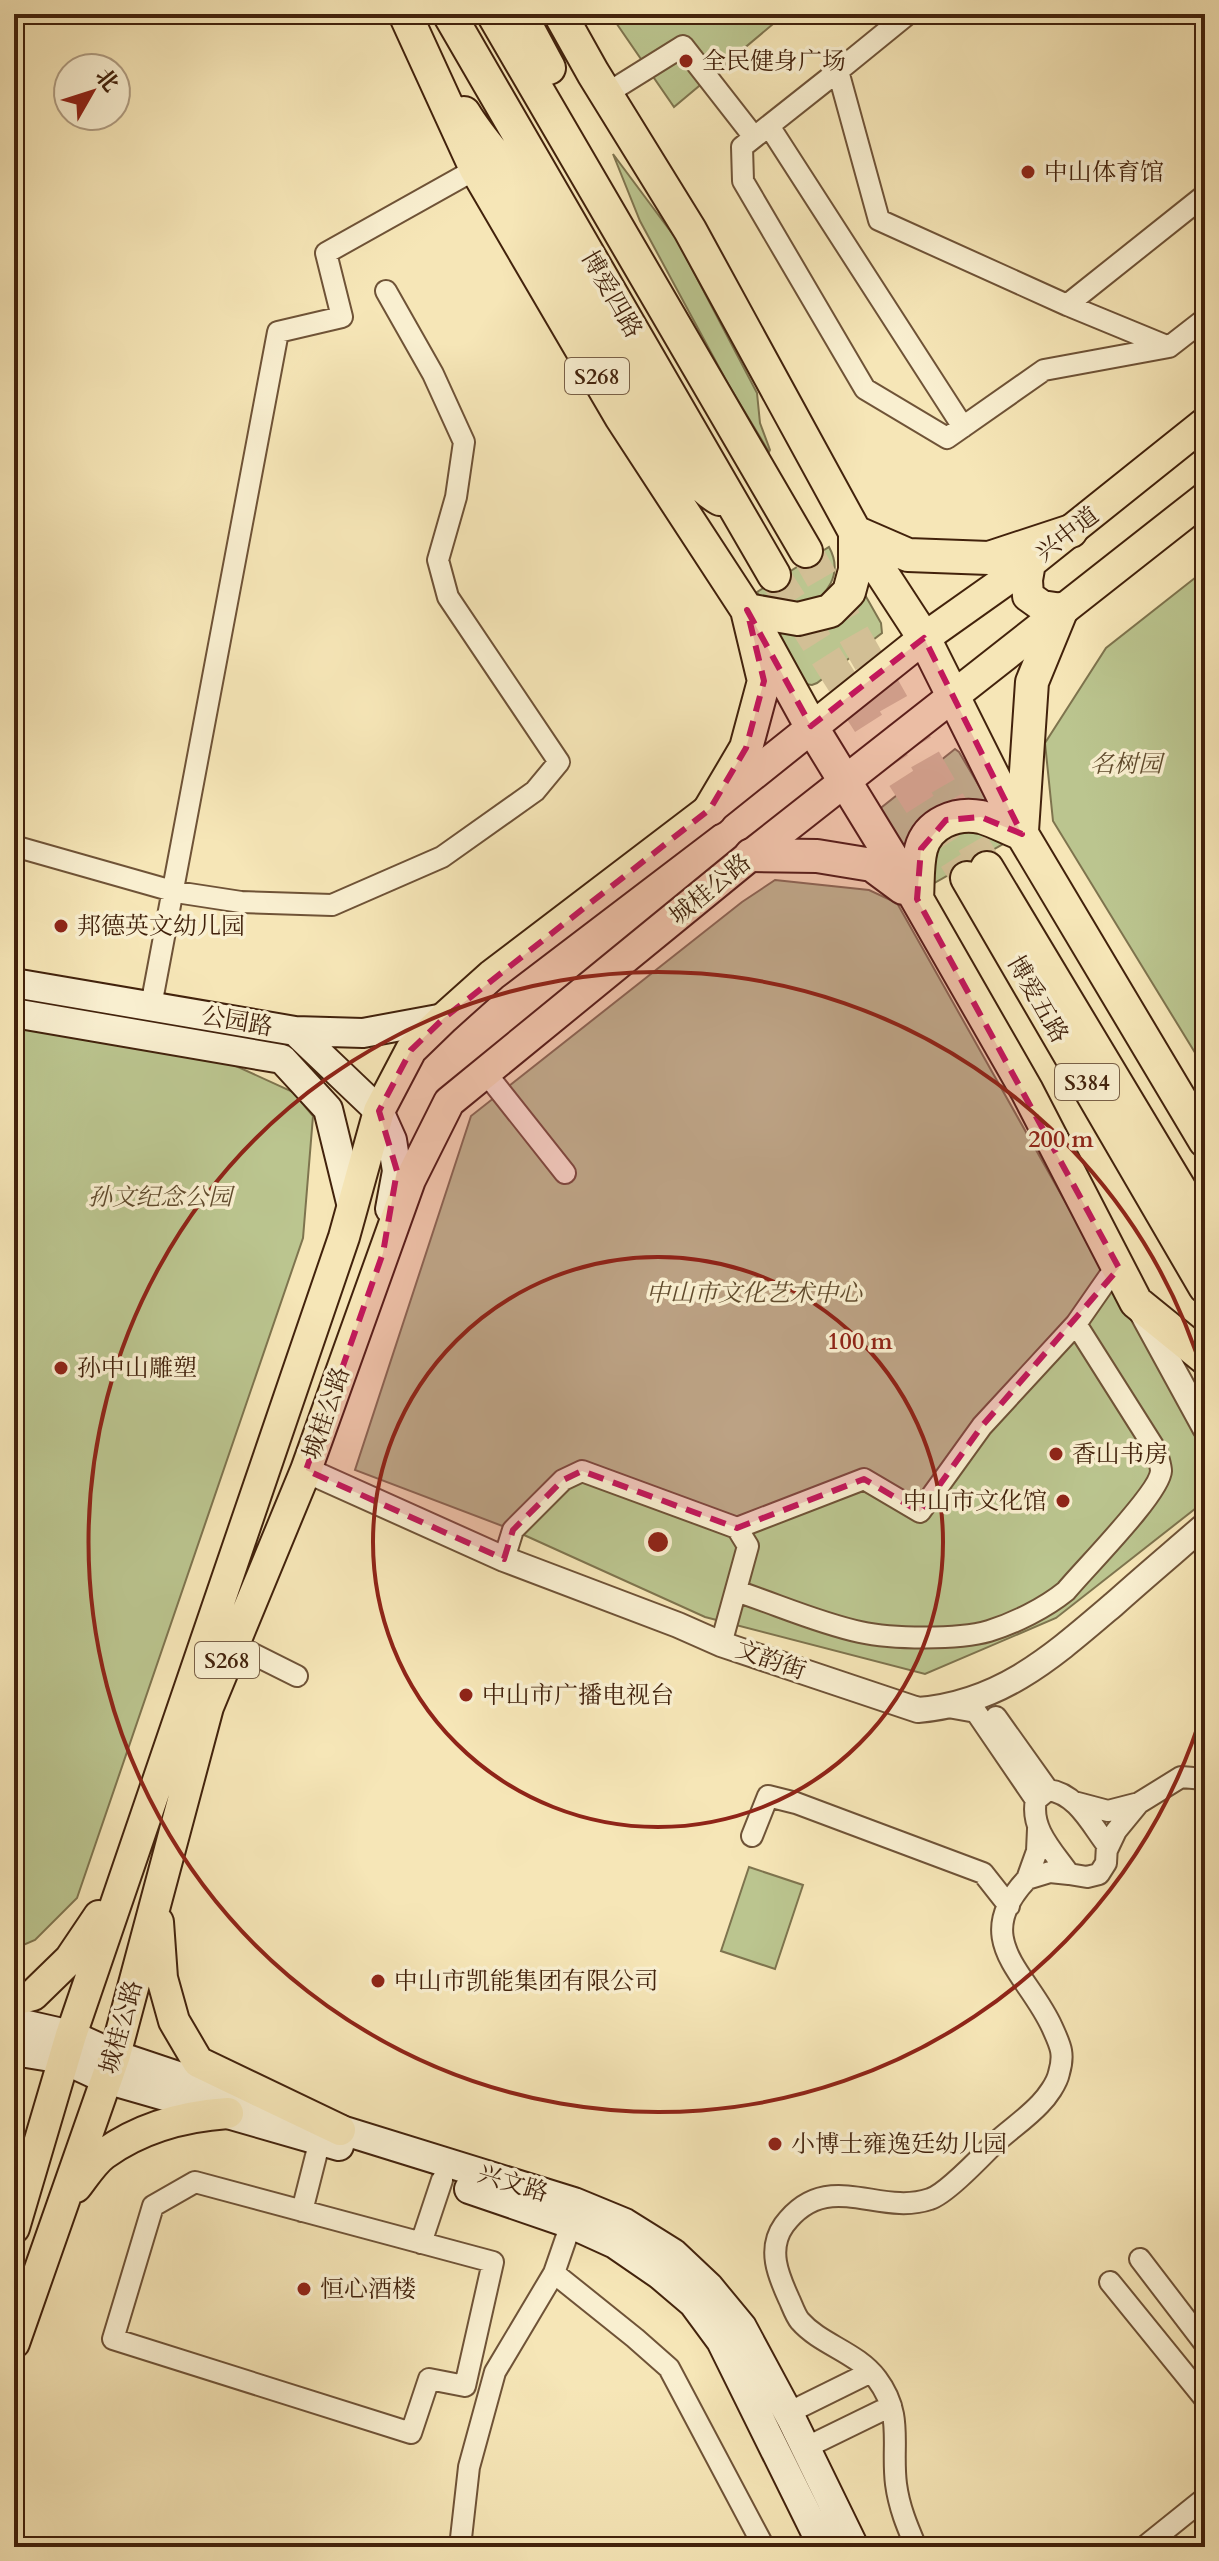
<svg xmlns="http://www.w3.org/2000/svg" width="1219" height="2561" font-family="Cardo,'Noto Serif SC',serif">
	<style>
		.green { fill: #bbc58f; stroke: #7e744e; stroke-width: 2 }
		.lines { fill: none; stroke-linecap: round; stroke-linejoin: round }
		.trunk-tunnel { stroke: #d2bf95; stroke-width: 32; stroke-dasharray: 32 16; stroke-linecap: butt }
		.minor-casing { stroke: #6f5337; stroke-width: 24 }
		.tertiary-casing { stroke: #6f5337; stroke-width: 28 }
		.secondary-casing { stroke: #42220c; stroke-width: 32 }
		.primary-casing { stroke: #42220c; stroke-width: 34 }
		.trunk-casing { stroke: #42220c; stroke-width: 36 }
		.minor { stroke: #f9efd0; stroke-width: 20 }
		.tertiary { stroke: #f9efd0; stroke-width: 24 }
		.secondary { stroke: #f9efd0; stroke-width: 28 }
		.primary { stroke: #f6e6b7; stroke-width: 30 }
		.trunk { stroke: #f6e6b7; stroke-width: 32 }
		.marked { fill: #c2185b; fill-opacity: 0.2; stroke: #c2185b; stroke-width: 6; stroke-dasharray: 16 10; stroke-linejoin: round }
		.ring { fill: none; stroke: #8f2418; stroke-width: 4 }
		.poi-dot { fill: #8f2418; stroke: #f9efd0; stroke-width: 3 }
		.labels { text-anchor: middle; stroke-width: 7; stroke-linejoin: round; paint-order: stroke }
		.shield { fill: #f9efd0; stroke: #796047; stroke-width: 2 }
		.shield-label { font-size: 22px; font-weight: bold; fill: #42220c }
		.poi-label { font-size: 24px; fill: #42220c; stroke: #f9efd0; text-anchor: start }
		.street-label { font-size: 24px; fill: #42220c; stroke: #f9efd0 }
		.park-label { font-size: 24px; font-style: italic; fill: #604b2d; stroke: #f9efd0 }
		.centre { fill: #8f2418; stroke: #f9efd0; stroke-width: 4 }
		.ring-label { font-size: 24px; text-anchor: middle; font-weight: bold; fill: #8f2418; stroke: #f9efd0; stroke-width: 7; stroke-linejoin: round; paint-order: stroke }
	</style>
	<rect width="100%" height="100%" fill="#f6e6b7"/>
	<filter id="stains"><feTurbulence type="fractalNoise" baseFrequency=".0025" numOctaves="4"/><feColorMatrix values="0 0 0 0 .2 0 0 0 0 .09 0 0 0 0 .02 0 0 0 .5 -.17"/></filter>
	<radialGradient id="worn" r=".72"><stop offset=".6" stop-color="#630" stop-opacity="0"/><stop offset="1" stop-color="#630" stop-opacity=".3"/></radialGradient>
	<path class="green" d="M610 14H785L674 107Z
		M613 154 677 240 757 393 760 423 770 450 769 452 728 384 640 221Z
		M829 547C844 574 827 595 805 609L761 598 757 592Z
		M1205 570V1069L1053 821 1045 743 1106 648Z
		M856 579 881 623 882 633 817 683 812 685 805 684 775 631Z
		M955 749 959 752 992 808 909 856 877 811Z
		M954 828 999 836 1003 844 929 886V854Z
		M775 880 869 890 897 903 1205 1450V1501L1056 1618 925 1674 705 1617 513 1530 355 1470 471 1116 742 902Z
		M14 1028 216 1057 293 1092 313 1116 303 1238 77 1898 35 1940 14 1949Z
		M749 1867 803 1885 775 1969 721 1951Z"/>
	<g class="lines">
		<path class="trunk-tunnel" d="M806 551 987 868
			M774 575 967 878"/>
		<defs>
			<path id="minor" d="M908 14 838 71 879 220 1067 305 1205 195
				M838 71 742 147 743 181 865 389 947 438 1044 370 1169 347 1205 319
				M606 94 683 46 754 137
				M769 126 963 427
				M1067 305 1169 347
				M14 846 176 892 241 902 332 905 442 857 535 791 559 762 448 597 438 560 456 497 464 442 433 374 386 291
				M151 1006 278 332 342 317 326 253 476 169
				M485 1072 565 1173
				M737 1528 864 1479 920 1512 982 1426 1076 1324 1108 1278 1119 1268
				M504 1559 513 1530 563 1480 582 1471 737 1528 748 1546 721 1644
				M736 1591C776 1604 818 1623 860 1632 891 1639 958 1640 989 1631 1015 1623 1045 1608 1066 1591 1083 1570 1160 1493 1161 1471 1161 1466 1158 1458 1157 1452L1076 1324
				M233 1644 297 1676
				M948 1707 976 1712 1036 1800C1030 1829 1053 1851 1069 1874L1087 1877 1099 1874 1106 1863 1107 1845C1091 1824 1076 1793 1048 1790L1036 1800
				M996 1717 1048 1790
				M1074 1802 1108 1811 1139 1803 1116 1831 1107 1850
				M1139 1803 1181 1777 1205 1779
				M1038 1829 1037 1851 1027 1879 1050 1872 1069 1874
				M752 1836 768 1796 796 1803 983 1873 1009 1906
				M195 2182 493 2262 465 2386 429 2379 411 2433 113 2339 153 2206Z
				M302 2211 320 2140
				M571 2224 554 2273 635 2338 669 2368 764 2547
				M421 2243 442 2180
				M1140 2259 1205 2344
				M1110 2282 1205 2399
				M788 2413 871 2372
				M805 2448 891 2406
				M460 2547 469 2467 495 2372 554 2273
				M916 2547C907 2526 899 2507 896 2484 891 2444 904 2415 877 2379 857 2352 821 2345 800 2321 795 2315 792 2305 789 2299 778 2275 767 2249 784 2225 827 2167 878 2217 930 2199 946 2194 981 2157 994 2144 1009 2130 1026 2119 1040 2104 1047 2097 1057 2083 1059 2073 1065 2053 1060 2045 1052 2027 1027 1972 969 1940 1027 1879
				M1144 2547 1205 2498"/>
			<path id="tertiary" d="M1141 1311 1205 1428
				M306 1470 504 1559 678 1625 721 1644 918 1710C1001 1703 1052 1657 1113 1605 1143 1578 1174 1552 1205 1525"/>
			<path id="secondary" d="M14 983 295 1031 363 1033 444 1018
				M14 1013 282 1059 328 1109 352 1207
				M295 1031 379 1111 392 1140 397 1171 390 1209
				M14 2022 71 2035 115 2055 261 2104
				M14 2051 63 2059 106 2079 339 2146
				M319 2123 574 2202 625 2223 673 2253 709 2287 742 2327 792 2420 854 2547
				M469 2189 571 2224 615 2244 660 2275 693 2303 721 2341 823 2547"/>
			<path id="primary" d="M1030 563 1027 580 1028 596 1042 606 1062 609
				M158 1922 162 1978 174 2021 198 2062 340 2130
				M14 2000 33 1995 70 1959 99 1916
				M76 2187C84 2177 93 2162 104 2154 140 2128 184 2116 228 2113
				M14 2228 71 2035 344 1237 379 1111 411 1050 444 1018 492 975 710 809 924 638 1030 563 1205 423
				M14 2343 115 2055 208 1707 306 1470 410 1180 449 1102 751 855 1205 498"/>
			<path id="trunk" d="M405 14 476 169 621 417 747 610 811 726 917 899 1027 1091 1136 1302 1205 1358
				M449 14 774 575
				M493 14 806 551
				M520 14 549 68
				M560 14 593 73 690 230 855 532 924 638 1022 834 1205 1141
				M464 113C485 148 516 176 537 211 555 241 573 271 589 301 615 349 674 475 720 499
				M710 809 746 748 764 681 747 610 798 619 830 611 849 592 855 570V532L908 555 989 558 1071 531
				M1022 831 1032 682 1062 609
				M751 855 817 856 872 865 903 888
				M987 868 1205 1231
				M967 878 1205 1287
				M917 899C918 883 917 864 921 849 928 823 956 812 981 817 995 821 1009 829 1022 834"/>
		</defs>
		<use href="#minor" class="minor-casing"/>
		<use href="#tertiary" class="tertiary-casing"/>
		<use href="#secondary" class="secondary-casing"/>
		<use href="#primary" class="primary-casing"/>
		<use href="#trunk" class="trunk-casing"/>
		<use href="#minor" class="minor"/>
		<use href="#tertiary" class="tertiary"/>
		<use href="#secondary" class="secondary"/>
		<use href="#primary" class="primary"/>
		<use href="#trunk" class="trunk"/>
	</g>
	<path class="marked" d="M747 610 811 726 924 638 1022 834 981 817 946 820 921 849 917 899 1119 1268 982 1426 920 1512 864 1479 737 1528 582 1471 563 1480 513 1530 504 1559 306 1470 383 1253 397 1171 379 1111 411 1050 444 1018 710 809 746 748 764 681Z"/>
	<g class="ring">
		<circle cx="658" cy="1542" r="285"/>
		<path d="M1205 1704A570 570 0 1 1 1205 1380"/>
	</g>
	<g class="poi-dot">
		<circle cx="686" cy="61" r="8"/>
		<circle cx="1028" cy="172" r="8"/>
		<circle cx="61" cy="926" r="8"/>
		<circle cx="61" cy="1368" r="8"/>
		<circle cx="1056" cy="1454" r="8"/>
		<circle cx="1063" cy="1501" r="8"/>
		<circle cx="466" cy="1695" r="8"/>
		<circle cx="378" cy="1981" r="8"/>
		<circle cx="775" cy="2144" r="8"/>
		<circle cx="304" cy="2289" r="8"/>
	</g>
	<g class="labels">
		<g class="shield">
			<rect x="565" y="358" width="64" height="36" rx="6"/>
			<rect x="1055" y="1064" width="64" height="36" rx="6"/>
			<rect x="195" y="1642" width="64" height="36" rx="6"/>
		</g>
		<g class="shield-label">
			<text x="597" y="384">S268</text>
			<text x="1087" y="1090">S384</text>
			<text x="227" y="1668">S268</text>
		</g>
		<g class="poi-label">
			<text x="702" y="69">全民健身广场</text>
			<text x="1044" y="180">中山体育馆</text>
			<text x="77" y="934">邦德英文幼儿园</text>
			<text x="77" y="1376">孙中山雕塑</text>
			<text x="1072" y="1462">香山书房</text>
			<text x="1047" y="1509" text-anchor="end">中山市文化馆</text>
			<text x="482" y="1703">中山市广播电视台</text>
			<text x="394" y="1989">中山市凯能集团有限公司</text>
			<text x="791" y="2152">小博士雍逸廷幼儿园</text>
			<text x="320" y="2297">恒心酒楼</text>
		</g>
		<g class="street-label">
			<text transform="translate(612 294) rotate(60)" y="8">博爱四路</text>
			<text transform="translate(1067 534) rotate(-38)" y="8">兴中道</text>
			<text transform="translate(710 889) rotate(-39)" y="8">城桂公路</text>
			<text transform="translate(1038 999) rotate(60)" y="8">博爱五路</text>
			<text transform="translate(237 1021) rotate(10)" y="8">公园路</text>
			<text transform="translate(326 1413) rotate(-71)" y="8">城桂公路</text>
			<text transform="translate(771 1660) rotate(19)" y="8">文韵街</text>
			<text transform="translate(121 2027) rotate(-74)" y="8">城桂公路</text>
			<text transform="translate(513 2183) rotate(17)" y="8">兴文路</text>
		</g>
		<g class="park-label">
			<text x="1126" y="772">名树园</text>
			<text x="160" y="1205">孙文纪念公园</text>
			<text x="754" y="1301">中山市文化艺术中心</text>
		</g>
	</g>
	<circle cx="658" cy="1542" r="12" class="centre"/>
	<g class="ring-label">
		<text x="1061" y="1147">200 m</text>
		<text x="860" y="1349">100 m</text>
	</g>
	<rect width="1219" height="2561" fill="none" stroke="#f6e6b7" stroke-width="48"/>
	<rect x="16" y="16" width="1187" height="2529" fill="none" stroke="#42220c" stroke-width="4"/>
	<rect x="24" y="24" width="1171" height="2513" fill="none" stroke="#42220c" stroke-width="2"/>
	<g transform="translate(92 92) rotate(51)"><circle r="38" fill="#f9efd0" stroke="#b09d82" stroke-width="2"/>
	<path d="M0-6L14 30L0 20L-14 30Z" fill="#8f2418"/>
	<text y="-12" font-size="22" font-weight="bold" text-anchor="middle" fill="#42220c">北</text>
	</g>
	<rect width="100%" height="100%" filter="url(#stains)"/>
	<rect width="100%" height="100%" fill="url(#worn)"/>
</svg>
